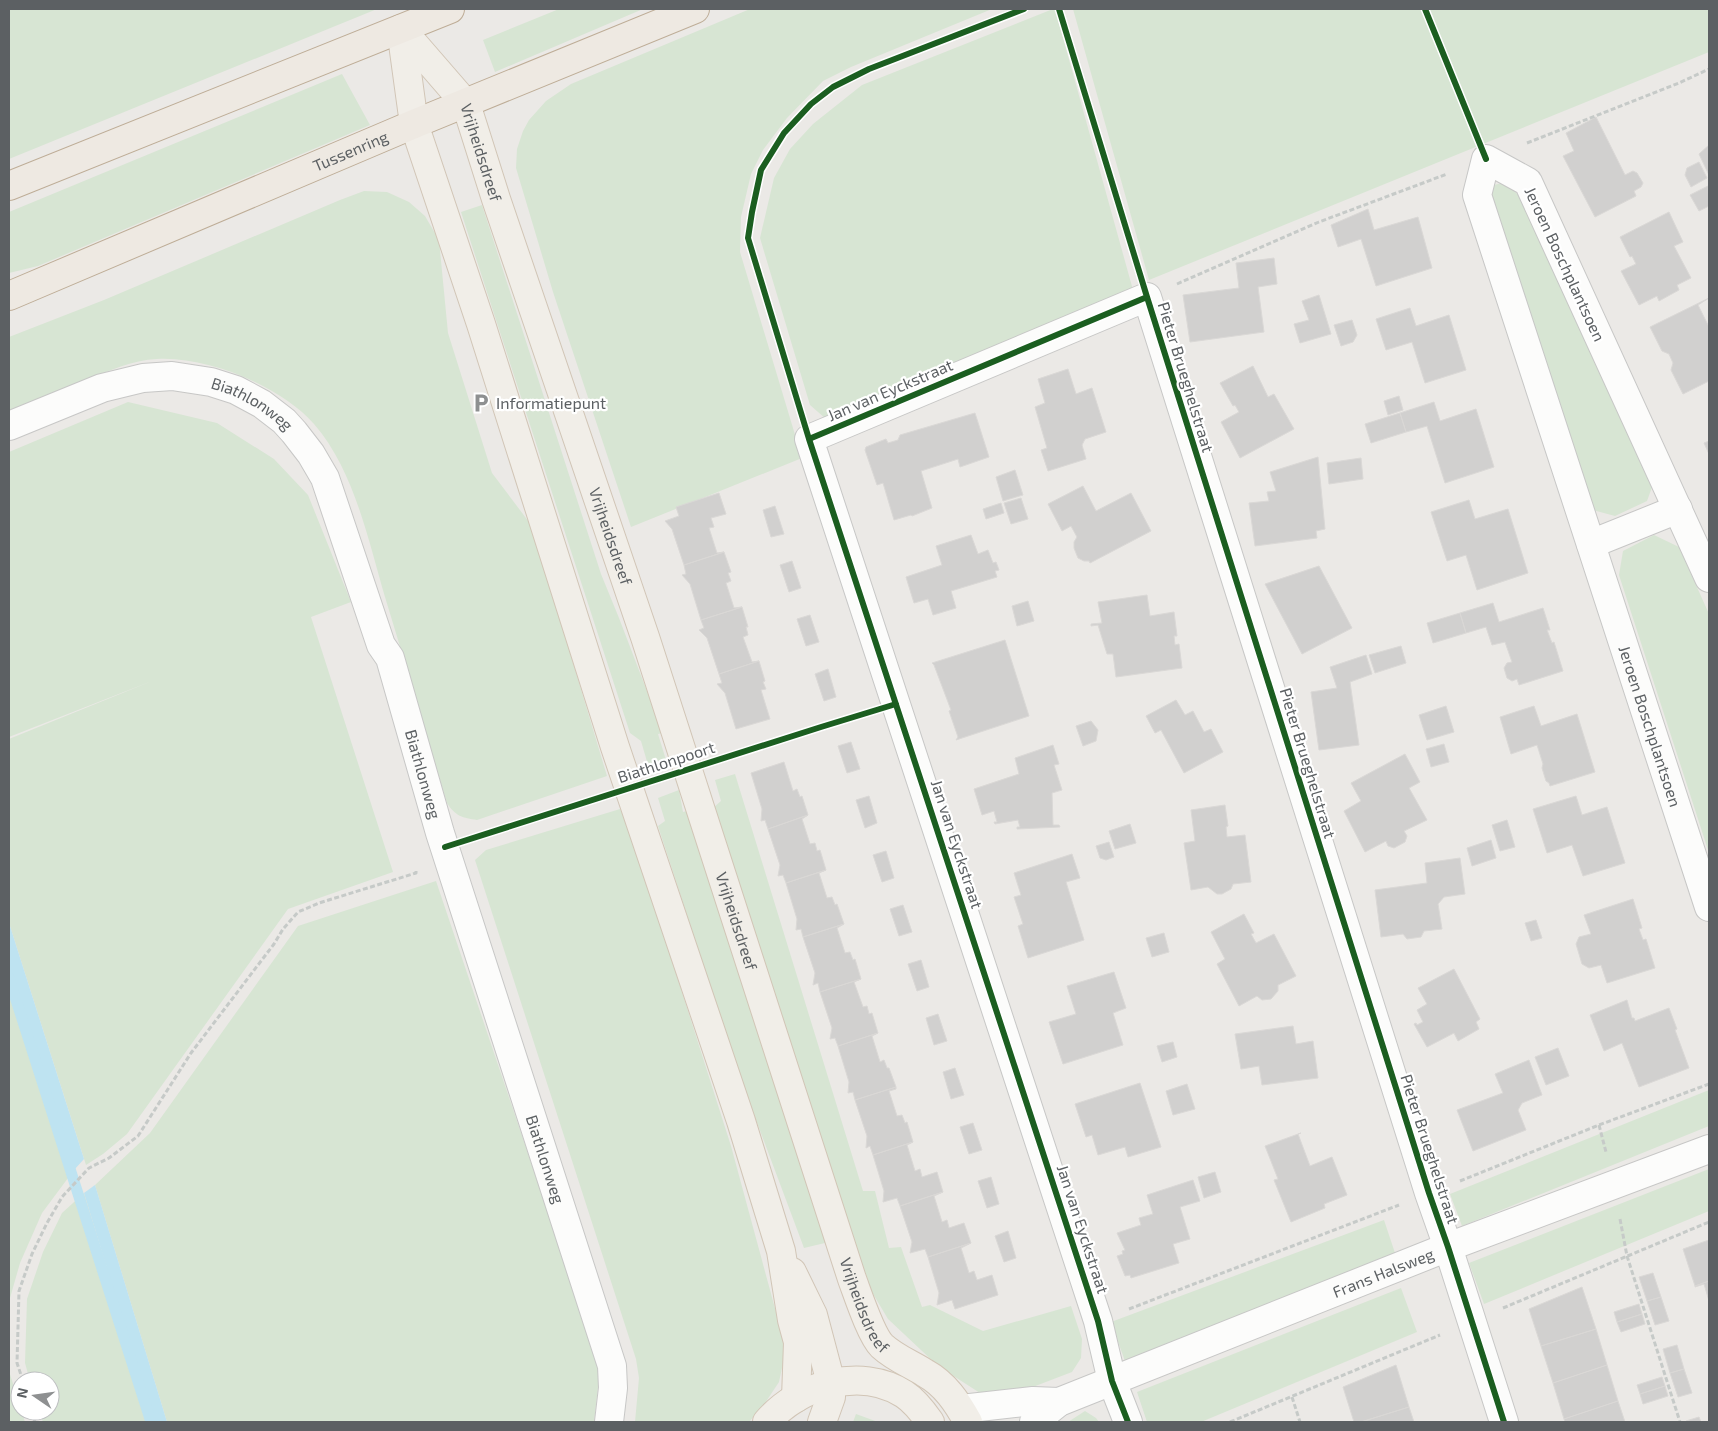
<svg xmlns="http://www.w3.org/2000/svg" width="1718" height="1431" font-family="'Exo 2',sans-serif">
	<style>
		.green { fill: #d7e5d3 }
		.water { fill: #bee3f1 }
		.lines { fill: none; stroke-linecap: round; stroke-linejoin: round }
		.stream { stroke: #bee3f1; stroke-width: 11 }
		.building { fill: #d1d0cf; stroke: #dad8d6 }
		.minor-casing { stroke: #c7c7c6; stroke-width: 30 }
		.major-casing { stroke: #d1c5b6; stroke-width: 30 }
		.highway-casing { stroke: #bead97; stroke-width: 30 }
		.path { stroke: #c6cac8; stroke-width: 3; stroke-dasharray: 5 2.5; stroke-linecap: butt }
		.minor { stroke: #fcfcfb; stroke-width: 28 }
		.major { stroke: #f1eee8; stroke-width: 28 }
		.highway { stroke: #eee9e2; stroke-width: 28 }
		.cycleway-casing { stroke: #fff; stroke-width: 9 }
		.cycleway { stroke: #1b5e20; stroke-width: 6 }
		.labels { text-anchor: middle; stroke-width: 4.5; stroke-linejoin: round; paint-order: stroke }
		.street-label { font-size: 16px; fill: #5c6063; stroke: #fff }
		.poi-label { font-size: 16px; fill: #5c6063; stroke: #fff; text-anchor: start }
	</style>
	<rect width="100%" height="100%" fill="#ebe9e6"/>
	<path class="green" d="M9 9H377L9 159Z
		M559 9H643L495 72 483 40Z
		M750 9H992L851 67 823 81 787 118 763 150 751 174 741 217 740 252 802 458 631 527 553 292 516 168 517 149 523 131 529 120 546 101 571 84Z
		M1053 9H1055L1133 290 826 419 810 405 760 238 774 178 790 149 813 124 862 85Z
		M1073 9H1709V52L1149 280Z
		M342 74 370 125 38 266 9 273V212Z
		M1506 182 1519 196 1655 479 1647 501 1615 516 1589 509 1487 199 1490 186Z
		M364 191 387 192 409 202 425 216 439 240 448 333 492 473 532 526 607 776 477 820C463 818 455 816 447 803 426 734 406 666 385 597 368 539 354 470 314 424 281 386 207 356 157 359 132 360 109 371 86 380 60 391 34 401 9 412V337L104 300 340 200Z
		M482 205 601 574 619 618 663 733 658 734 666 760 648 765 641 741 630 733 461 212Z
		M128 402 217 423 274 459 308 495 351 602 311 617 393 872 288 909 127 1134 103 1154 86 1165 9 923V739L152 681 9 737V452Z
		M1654 535 1679 547 1709 614V853L1619 575 1623 551Z
		M735 774 863 1191H875L889 1248 901 1247 922 1307 930 1305 983 1331 1071 1306 1082 1339 1081 1358 1072 1372 1025 1390 980 1393 938 1366 888 1319 860 1272 713 808 721 801 715 780Z
		M679 790 683 812 691 810 829 1242 804 1248 740 1077 658 826 665 821 658 798Z
		M620 809 631 832 731 1146 786 1349 779 1382 765 1403 749 1422H635L639 1378 636 1359 475 860 486 850Z
		M436 881 573 1287 597 1364 599 1378 594 1422H167L95 1185 150 1133 298 926Z
		M9 973 74 1170 42 1213 20 1263 10 1298 9 1330Z
		M1709 1090V1126L1462 1226 1450 1194Z
		M1709 1169V1211L1484 1304 1469 1263Z
		M84 1193 153 1422H43L39 1411H50V1381H30L25 1363 27 1299 43 1252 62 1213Z
		M1384 1220 1395 1253 1126 1364 1111 1322Z
		M1401 1288 1417 1332 1201 1422H1147L1137 1392Z
		M9 1371 25 1422H9Z
		M1085 1411 1096 1418 1099 1422H1068Z
		M856 1414 878 1422H879H853Z"/>
	<path class="water" d="M9 923 84 1159 74 1170 9 973Z
		M95 1185 167 1422H154L84 1193Z"/>
	<g class="lines">
		<path class="stream" d="M9 978 151 1422"/>
	</g>
	<path class="building" d="M1596 117 1625 175 1633 171 1637 173 1643 183 1641 187 1634 191 1636 196 1595 217 1563 156 1574 151 1566 133Z
		M1709 145V175L1699 154Z
		M1699 162 1707 178 1691 187 1685 175 1687 168Z
		M1708 186 1709 206 1699 211 1690 195Z
		M1368 209 1374 230 1418 217 1432 268 1376 286 1361 239 1338 247 1331 225Z
		M1669 212 1683 242 1674 246 1691 278 1677 285 1679 290 1659 301 1657 296 1639 305 1621 271 1636 264 1632 256 1630 257 1620 237Z
		M1274 258 1277 284 1258 287 1264 332 1190 342 1183 295 1239 288 1236 263Z
		M1319 295 1331 334 1300 343 1294 324 1309 320 1302 301Z
		M1709 298 1698 305 1709 327V381L1683 394 1671 370 1673 363 1669 354 1662 351 1650 327Z
		M1410 308 1416 326 1449 315 1466 370 1425 383 1412 342 1386 350 1376 319Z
		M1352 320 1357 335 1353 342 1341 346 1334 325Z
		M1253 366 1268 397 1274 394 1294 429 1240 458 1221 422 1239 412 1235 405 1233 406 1220 383Z
		M1068 369 1076 394 1092 388 1106 432 1085 439 1082 445 1086 459 1048 471 1041 450 1047 448 1035 407 1045 403 1038 379Z
		M1399 396 1403 410 1388 415 1384 401Z
		M1434 402 1440 421 1476 409 1494 467 1445 483 1427 426 1406 432 1400 413Z
		M975 413 989 457 960 467 958 459 921 471 932 508 912 516 911 515 894 520 883 483 877 485 865 450 866 447 886 439 888 443 898 440 900 435Z
		M1400 413 1406 432 1371 443 1365 424Z
		M1709 441V454L1704 443Z
		M1318 457 1325 529 1316 531 1317 538 1255 546 1249 503 1269 501 1267 492 1276 491 1270 472Z
		M1361 458 1363 479 1329 484 1327 463Z
		M1015 470 1023 495 1003 501 996 477Z
		M1083 486 1096 511 1131 493 1151 531 1090 563 1089 561H1084L1078 558 1074 548V542L1077 537 1071 526 1062 531 1048 504Z
		M719 493 726 514 711 518 714 527 709 528 717 553 724 552 684 565 672 529 665 521 679 516 676 507Z
		M1021 498 1028 519 1011 524 1004 503Z
		M1469 500 1475 519 1508 509 1528 573 1477 590 1466 555 1447 561 1431 512Z
		M1001 503 1004 513 986 519 983 509Z
		M775 506 784 534 771 537 763 510Z
		M971 535 978 554 988 550 993 563 996 562 999 570 995 571 997 577 951 591 956 608 933 615 928 599 914 603 906 577 942 565 936 546Z
		M724 552 731 572 728 573 731 581 726 583 734 608 742 607 701 620 690 584 682 575 686 574 684 565Z
		M792 561 801 588 789 592 780 565Z
		M1319 566 1352 628 1302 654 1265 584Z
		M1147 595 1150 616 1174 612 1177 636H1174L1175 645 1179 644 1182 668 1116 677 1113 654H1107L1098 625 1091 626V624L1102 623 1098 602Z
		M1028 601 1034 621 1017 626 1012 606Z
		M1493 603 1499 622 1543 608 1550 630H1547L1552 643 1554 642 1563 671 1519 685 1517 679 1512 681 1507 678 1504 668 1507 663 1512 662 1505 642 1492 645 1486 627 1466 633 1460 613Z
		M742 607 748 627H746L748 635 743 637 752 662 759 661 719 674 707 638 699 630 704 628 701 620Z
		M1460 613 1466 633 1433 643 1427 623Z
		M810 615 819 642 806 646 797 619Z
		M1005 640 1029 716 956 740 958 737 949 711 951 710 934 665 932 663Z
		M1401 646 1406 663 1375 673 1369 655Z
		M1366 655 1372 674 1350 682 1359 745 1319 750 1311 692 1337 688 1330 667Z
		M759 661 765 681 763 682 766 689 761 690 770 719 736 729 725 693 717 684 722 683 719 674Z
		M828 669 836 697 824 701 815 674Z
		M1176 700 1185 715 1193 711 1204 732 1211 729 1223 752 1184 773 1161 730 1155 733 1146 716Z
		M1446 706 1454 732 1427 740 1419 715Z
		M1534 706 1541 726 1577 714 1595 772 1550 786 1549 783 1546 781 1542 768 1543 764 1537 745 1511 754 1500 717Z
		M1091 721 1098 730 1096 741 1083 746 1076 726Z
		M851 742 860 769 847 773 838 746Z
		M1444 744 1449 762 1431 767 1426 749Z
		M1053 745 1059 764 1054 765 1062 790 1052 793 1053 825H1059L1060 827 1017 829V827H1020L1018 820 995 824 994 822H997L994 811 982 815 974 789 1019 774 1015 758Z
		M1405 754 1420 782 1409 788 1427 820 1404 831 1407 836 1405 842 1394 848 1388 846 1386 841 1365 852 1344 811 1361 801 1351 783Z
		M784 762 793 791 797 789 800 797 802 796 808 815 768 829 765 820 761 821 762 809 751 773Z
		M869 796 877 823 865 828 856 800Z
		M1576 796 1582 815 1607 807 1625 863 1583 876 1572 845 1547 853 1533 809Z
		M1225 805 1228 826 1226 827 1227 837 1245 835 1251 882 1233 884 1231 889 1222 894H1217L1208 887 1191 890 1184 843 1195 841 1191 810Z
		M808 815 802 819 810 844 815 843 817 851 820 850 826 870 786 883 783 875 778 876 780 865 768 829Z
		M1507 820 1515 847 1500 851 1492 825Z
		M1130 824 1136 843 1115 849 1109 831Z
		M1491 840 1496 858 1472 866 1467 848Z
		M1109 842 1114 857 1106 860 1100 858 1096 846Z
		M886 851 894 878 882 882 873 855Z
		M1072 854 1080 878 1066 882 1084 940 1028 958 1018 926 1023 924 1014 897 1021 895 1014 873Z
		M1460 858 1465 894 1444 897 1438 904 1442 929 1424 931 1421 937 1407 939 1403 934 1381 937 1375 890 1427 883 1425 863Z
		M826 870 819 873 827 898 832 897 835 905 837 904 844 924 803 937 801 929 796 930 797 919 786 883Z
		M1633 899 1642 928 1639 929 1643 940 1646 939 1655 968 1607 983 1601 965 1589 968 1582 964 1576 944 1579 937 1591 934 1584 915Z
		M903 905 912 932 899 936 890 909Z
		M1244 914 1254 933 1251 934 1256 943 1274 934 1296 976 1278 985V991L1271 999 1262 1000 1257 996 1239 1006 1217 964 1225 959 1211 932Z
		M1536 920 1542 938 1531 941 1525 923Z
		M844 924 837 928 845 953 850 952 853 960 855 959 861 979 820 992 818 983 813 985 815 973 803 937Z
		M1164 933 1169 952 1152 957 1146 938Z
		M921 960 929 987 917 991 908 964Z
		M1454 969 1480 1019 1476 1022 1479 1029 1458 1041 1454 1033 1427 1047 1414 1024 1416 1023 1417 1025 1423 1022 1417 1010 1427 1004 1418 988Z
		M1114 972 1126 1008 1113 1013 1123 1045 1063 1064 1049 1022 1076 1014 1067 986Z
		M861 979 854 982 863 1007 867 1006 869 1014 872 1013 878 1033 838 1046 835 1038 830 1039 832 1028 820 992Z
		M1627 1000 1632 1018H1634L1635 1021 1669 1008 1677 1029 1675 1030 1689 1068 1639 1087 1622 1043 1604 1051 1590 1015Z
		M938 1014 947 1041 934 1045 926 1018Z
		M1293 1026 1296 1044 1313 1041 1318 1078 1262 1085 1259 1066 1241 1069 1235 1034Z
		M878 1033 872 1036 880 1062 884 1060 887 1068H889L896 1087 855 1100 853 1092 848 1093 849 1082 838 1046Z
		M1173 1042 1177 1057 1162 1062 1157 1046Z
		M1558 1048 1569 1076 1546 1085 1535 1057Z
		M1529 1060 1542 1095 1522 1103 1518 1110 1526 1130 1473 1151 1457 1110 1503 1093 1495 1074Z
		M955 1068 964 1095 951 1099 943 1072Z
		M1140 1083 1161 1147 1128 1157 1125 1147 1098 1155 1092 1135 1086 1137 1075 1104Z
		M1187 1084 1195 1109 1173 1115 1166 1091Z
		M896 1087V1089L889 1091 897 1116 902 1115 905 1123 907 1122 913 1142 873 1155 870 1146 866 1148 867 1136 855 1100Z
		M973 1123 982 1150 969 1154 960 1127Z
		M1301 1133 1298 1134 1310 1166 1332 1157 1347 1195 1324 1204 1325 1208 1291 1222 1274 1180 1278 1179 1265 1146Z
		M913 1142 907 1145 915 1171 920 1169 922 1177 937 1172 943 1192 900 1206 897 1198 883 1202 884 1191 873 1155Z
		M1215 1172 1221 1192 1204 1198 1198 1177Z
		M991 1177 999 1204 987 1208 978 1181Z
		M1193 1180 1200 1201 1180 1207 1190 1239 1173 1244 1179 1263 1131 1278 1130 1275 1125 1276 1117 1256 1123 1254 1122 1251 1125 1250 1117 1233 1141 1225 1139 1218 1153 1214 1147 1195Z
		M943 1192 934 1196 942 1222 947 1220 949 1228 964 1223 971 1243 928 1257 925 1249 910 1253 912 1242 900 1206Z
		M1008 1231 1016 1258 1004 1262 995 1236Z
		M1709 1240V1281L1695 1286 1683 1249Z
		M971 1243 961 1248 969 1273 974 1271 977 1280 992 1275 998 1295 955 1309 952 1300 937 1305 939 1293 928 1257Z
		M1653 1273 1661 1297 1647 1301 1639 1277Z
		M1709 1281V1301L1704 1284 1695 1287V1286Z
		M1582 1287 1596 1329 1541 1346 1529 1309Z
		M1661 1297 1669 1321 1655 1325 1647 1301Z
		M1639 1304 1642 1314 1617 1322 1614 1312Z
		M1642 1314 1645 1324 1621 1332 1617 1322Z
		M1596 1329 1607 1365 1553 1383 1541 1346Z
		M1677 1345 1684 1369 1670 1373 1663 1349Z
		M1396 1365 1409 1407 1361 1422H1354L1343 1387Z
		M1607 1365 1618 1401 1564 1419 1553 1383Z
		M1684 1369 1692 1393 1678 1397 1670 1373Z
		M1662 1377 1665 1386 1640 1394 1637 1385Z
		M1665 1386 1668 1396 1643 1404 1640 1394Z
		M1618 1401 1625 1422H1565L1564 1419Z
		M1409 1407 1414 1422H1361Z
		M1699 1417 1701 1422H1686V1421Z"/>
	<g class="lines">
		<defs>
			<g id="minor">
				<path id="s1" d="M9 426 102 388 143 378 172 376 211 382 236 390 262 404 284 421 294 432 311 454 325 478 381 645 390 658 440 833 612 1366 613 1388 609 1422"/>
				<path d="M1591 544 1678 509"/>
				<path id="s2" d="M1709 578 1528 182 1486 159 1477 195 1709 907"/>
				<path d="M961 1409 1033 1401 1059 1402"/>
				<path id="s3" d="M1034 1422 1059 1402 1448 1247 1709 1149"/>
				<path d="M1128 1422 1112 1381 1098 1321 809 439 1147 297 1429 1193 1448 1247 1504 1422"/>
			</g>
			<g id="major">
				<path id="s4" d="M401 29 466 104 496 199 645 637 852 1279C858 1295 871 1335 882 1346 895 1358 911 1364 925 1373 945 1384 957 1402 968 1422"/>
				<path d="M401 29 414 124 481 324 615 747 741 1121 781 1251 792 1320 798 1342 796 1398"/>
				<path d="M792 1272 813 1315 831 1383V1397L822 1422"/>
				<path d="M767 1422C799 1385 860 1366 904 1394 915 1401 923 1412 930 1422"/>
			</g>
			<g id="highway">
				<path d="M9 186 450 9"/>
				<path id="s5" d="M9 296 414 124 695 9"/>
			</g>
		</defs>
		<use href="#minor" class="minor-casing"/>
		<use href="#major" class="major-casing"/>
		<use href="#highway" class="highway-casing"/>
		<path class="path" d="M1527 143 1679 83 1709 69
			M1177 284 1319 222 1447 174
			M1599 1125 1606 1152
			M1460 1181 1599 1125 1709 1084
			M1620 1219 1627 1256 1680 1422
			M1503 1308 1709 1222
			M1129 1309 1399 1205
			M23 1381 17 1363 19 1291 32 1254 47 1223 62 1197 89 1168 109 1158 138 1136 191 1053 274 944 283 929 298 912 319 903 416 873V871
			M1292 1397 1300 1422
			M31 1411 35 1422
			M1230 1422 1440 1335"/>
		<use href="#minor" class="minor"/>
		<use href="#major" class="major"/>
		<use href="#highway" class="highway"/>
		<defs>
			<path id="cycleway" d="M1059 9 1147 297
				M1425 9 1486 159
				M809 439 748 238 752 212 761 170 784 133 811 104 833 87 869 69 1024 9
				M445 847 821 727 896 704
				M1128 1422 1112 1381 1098 1321 809 439 1147 297 1429 1193 1448 1247 1504 1422"/>
		</defs>
		<use href="#cycleway" class="cycleway-casing"/>
		<use href="#cycleway" class="cycleway"/>
	</g>
	<defs>
		<symbol id="parking-bare" viewBox="-9 -9 18 18"><path d="M-3.5-5.5H1a3.5 3.5 0 0 1 0 7H-1V5.5H-3.5ZM-1-3.4V-.6H.8a1.4 1.4 0 0 0 0-2.8Z" fill="#8e9091" stroke="#fff" stroke-width="2.5" paint-order="stroke"/></symbol>
	</defs>
	<g fill-rule="evenodd">
		<use href="#parking-bare" x="467" y="389" width="28" height="28"/>
	</g>
	<g class="labels">
		<g class="street-label">
			<text dy="6" stroke="none"><textPath href="#s5" startOffset="371">Tussenring</textPath></text>
			<text dy="6" stroke="none"><textPath href="#s4" startOffset="150">Vrijheidsdreef</textPath></text>
			<text transform="translate(1565 264) rotate(65)" y="6">Jeroen Boschplantsoen</text>
			<text transform="translate(1186 377) rotate(73)" y="6">Pieter Brueghelstraat</text>
			<text transform="translate(890 390) rotate(-23)" y="6">Jan van Eyckstraat</text>
			<text dy="6" stroke="none"><textPath href="#s1" startOffset="258">Biathlonweg</textPath></text>
			<text dy="6" stroke="none"><textPath href="#s4" startOffset="555">Vrijheidsdreef</textPath></text>
			<text dy="6" stroke="none"><textPath href="#s2" startOffset="1079">Jeroen Boschplantsoen</textPath></text>
			<text transform="translate(666 762) rotate(-18)" y="6">Biathlonpoort</text>
			<text transform="translate(1308 763) rotate(73)" y="6">Pieter Brueghelstraat</text>
			<text dy="6" stroke="none"><textPath href="#s1" startOffset="678">Biathlonweg</textPath></text>
			<text transform="translate(957 844) rotate(72)" y="6">Jan van Eyckstraat</text>
			<text dy="6" stroke="none"><textPath href="#s4" startOffset="960">Vrijheidsdreef</textPath></text>
			<text transform="translate(1430 1149) rotate(72)" y="6">Pieter Brueghelstraat</text>
			<text dy="6" stroke="none"><textPath href="#s1" startOffset="1082">Biathlonweg</textPath></text>
			<text transform="translate(1083 1229) rotate(72)" y="6">Jan van Eyckstraat</text>
			<text dy="6" stroke="none"><textPath href="#s3" startOffset="381">Frans Halsweg</textPath></text>
			<text dy="6" stroke="none"><textPath href="#s4" startOffset="1365">Vrijheidsdreef</textPath></text>
		</g>
		<g class="poi-label">
			<text x="496" y="409">Informatiepunt</text>
		</g>
	</g>
	<rect width="1718" height="1431" fill="none" stroke="#5c6063" stroke-width="20"/>
	<g transform="translate(35 1396) rotate(283)"><circle r="24" fill="#ffffff" stroke="#bebfc1"/>
	<path d="M0-4L9 19L0 12L-9 19Z" fill="#8e9091"/>
	<text y="-8" font-size="14" font-weight="bold" text-anchor="middle" fill="#5c6063">N</text>
	</g>
</svg>
